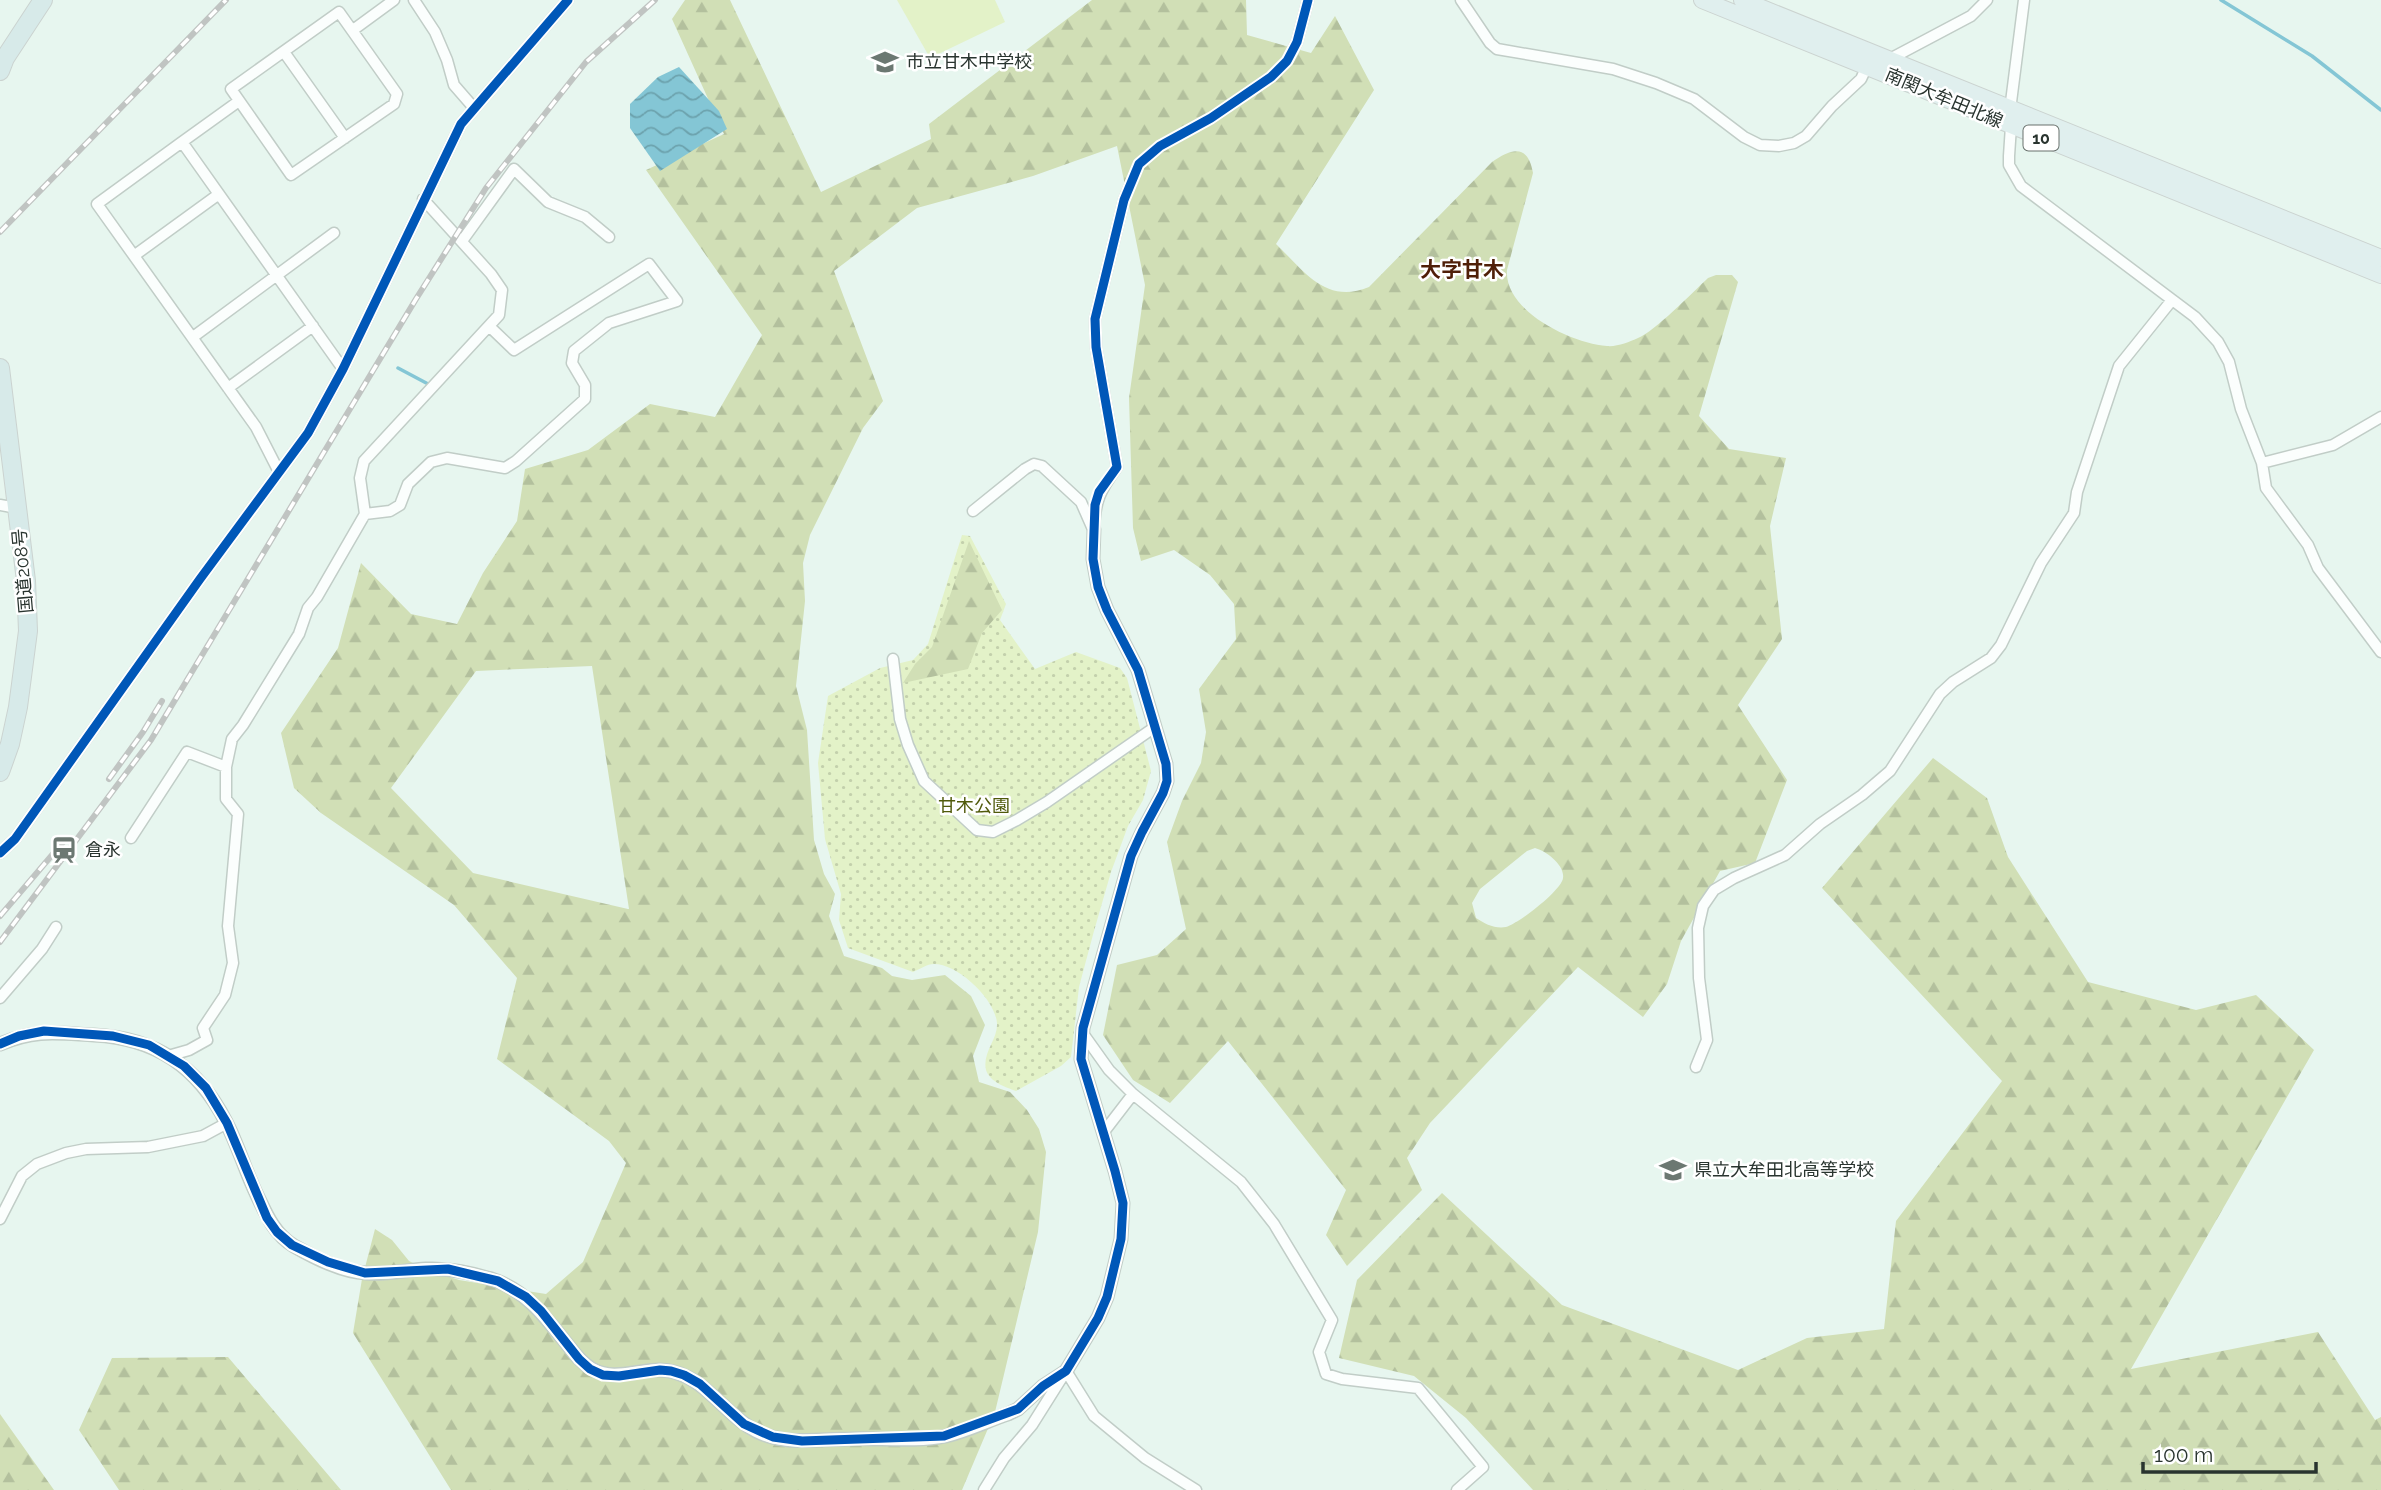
<svg xmlns="http://www.w3.org/2000/svg" width="2381" height="1490" font-family="Raleway,'Noto Sans JP',sans-serif">
	<style>
		.grass { fill: url(#grass-dots) }
		.forest { fill: url(#forest-firs); fill-rule: evenodd }
		.pitch { fill: #e3f2c8 }
		.water { fill: url(#water-waves) }
		.lines { fill: none; stroke-linecap: round; stroke-linejoin: round }
		.stream { stroke: #84c6d5; stroke-width: 3.5 }
		.minor-casing { stroke: #c1cdc7; stroke-width: 13 }
		.tertiary-casing { stroke: #c1cdc7; stroke-width: 15 }
		.primary-casing { stroke: #cbd3d0; stroke-width: 18 }
		.trunk-casing { stroke: #cbd3d0; stroke-width: 20 }
		.minor { stroke: #fbfefd; stroke-width: 10 }
		.tertiary { stroke: #fbfefd; stroke-width: 12 }
		.primary { stroke: #e0efee; stroke-width: 16 }
		.trunk { stroke: #d7eae9; stroke-width: 18 }
		.rail-casing { stroke: #c0c4c2; stroke-width: 6 }
		.rail { stroke: #fff; stroke-width: 3.5; stroke-dasharray: 10; stroke-linecap: butt }
		.cycleway-casing { stroke: #fff; stroke-width: 13 }
		.cycleway { stroke: #0057b8; stroke-width: 9 }
		.labels { text-anchor: middle; stroke-width: 5; stroke-linejoin: round; paint-order: stroke }
		.shield { fill: #fff; stroke: #69716d; stroke-width: 2 }
		.shield-label { font-size: 16px; font-weight: bold; fill: #29342f }
		.poi-label { font-size: 18px; fill: #29342f; stroke: #fff; text-anchor: start }
		.street-label { font-size: 18px; fill: #29342f; stroke: #fff }
		.park-label { font-size: 18px; fill: #505a0b; stroke: #fff }
		.quarter-label { font-size: 21px; font-weight: bold; fill: #4f1f08; stroke: #fff }
	</style>
	<defs>
		<pattern id="grass-dots" width="8" height="8" patternUnits="userSpaceOnUse" patternTransform="scale(1.75)"><rect width="8" height="8" fill="#e3f2c8"/><path d="M2 2h.1M6 6h.1" fill="none" stroke="#c3d0ac" stroke-width="1.8" stroke-linecap="round"/></pattern>
		<pattern id="forest-firs" width="22" height="20" patternUnits="userSpaceOnUse" patternTransform="scale(1.75)"><rect width="22" height="20" fill="#d1dfb6"/><path d="M5 1l3.5 6h-7zM16 11l3.5 6h-7z" fill="#b3c09d"/></pattern>
		<pattern id="water-waves" width="16" height="10" patternUnits="userSpaceOnUse" patternTransform="scale(1.75)"><rect width="16" height="10" fill="#84c6d5"/><path d="M0 5q4-4 8 0t8 0" fill="none" stroke="#6ca2ad"/></pattern>
	</defs>
	<rect width="100%" height="100%" fill="#e7f6ef"/>
	<path class="grass" d="M962 535 970 536 1006 604 1000 620 1035 669 1076 652 1120 668 1127 678 1151 771 1143 800 1128 826 1111 872 1094 931 1079 987 1071 1057 1061 1066 1016 1091C1005 1087 990 1082 986 1070 982 1052 998 1040 997 1023 995 999 958 964 934 964 927 964 920 969 913 972L848 948 839 920 841 894 825 839 818 763 828 696 880 668 913 660 928 644Z"/>
	<path class="forest" d="M685 0H730L821 192 931 139 929 124 1092 0H1246L1247 35 1311 53 1335 16 1374 90 1276 244C1304 271 1326 305 1369 287L1492 162C1511 149 1528 143 1533 173L1507 270C1504 311 1571 343 1607 346 1617 347 1629 342 1638 338 1654 332 1693 292 1708 278L1716 275H1732L1738 282 1699 416 1729 449 1786 458 1770 526 1782 639 1738 705 1787 780 1755 863 1720 871 1681 941 1667 984 1643 1017 1578 967 1430 1123 1407 1158 1422 1190 1347 1266 1326 1235 1346 1190 1228 1041 1170 1103 1133 1080 1103 1035 1117 965 1157 955 1186 929 1167 842 1182 801 1201 763 1206 732 1199 689 1236 639 1234 604 1210 575 1174 550 1141 561 1133 528 1129 398 1145 285 1117 146 1033 176 917 208 834 271 883 401 863 428 810 535 803 563 805 601 796 686 807 730 814 840 824 874 835 894 829 916 844 956 882 968 892 976 912 980 945 975 971 996 985 1025 973 1056 979 1082 1010 1092 1027 1110 1039 1129 1046 1152 1038 1232 995 1412 962 1490H451L353 1333 362 1279 375 1229 392 1240 409 1261 425 1269 459 1280 546 1294 583 1262 626 1163 609 1141 497 1059 517 978 454 905 321 813 294 788 281 733 338 648 361 563 411 614 457 624 483 573 517 521 525 469 588 450 650 404 715 417 762 335 646 170 724 134 672 19ZM592 666 629 909H628L473 873 391 788 476 671ZM1535 848C1546 851 1565 865 1563 878 1562 890 1518 924 1506 927 1495 929 1485 924 1476 918L1472 903 1480 889 1527 851Z
		M969 541 1002 610 982 633 968 669 903 683 915 664 932 647Z
		M1933 758 1987 798 2008 857 2088 982 2196 1010 2256 995 2314 1050 2131 1369 2318 1332 2375 1420 2381 1417V1490H1533L1466 1418 1414 1376 1339 1358 1357 1280 1442 1193 1562 1305 1738 1370 1807 1338 1884 1329 1896 1221 2002 1081 1822 888Z
		M228 1357 341 1490H119L79 1430 112 1358Z
		M0 1414 54 1490H0Z"/>
	<path class="pitch" d="M897 0H995L1005 22 930 58Z"/>
	<path class="water" d="M679 67 719 111 727 129 660 171 630 128V104L658 77Z"/>
	<g class="lines">
		<path class="stream" d="M2221 0 2312 56 2381 110
			M398 368 430 385"/>
		<defs>
			<path id="minor" d="M414 0 435 32 447 60 454 85 474 108
				M1461 0 1490 43 1497 49 1613 69 1656 83 1694 99 1744 137 1760 145 1779 146 1794 143 1806 136 1832 106 1861 79 1867 66 1872 64
				M2024 0 2010 110 2011 126 2009 156V165L2021 186 2195 317 2218 342 2229 362 2241 409 2262 463 2266 488 2308 545 2318 568 2381 652
				M339 12 397 94 394 104 291 175 231 89Z
				M353 30 394 0
				M284 52 345 138
				M1888 60 1971 16 1987 0
				M182 142 239 101
				M462 241 514 169 548 202 585 217 609 237
				M135 255 219 194
				M193 337 334 233
				M228 388 313 326
				M2262 463 2333 445 2381 417
				M278 470 256 427 97 204 182 142 343 369
				M0 505 17 508
				M973 511 1025 469 1034 464 1042 466 1081 502 1092 527
				M365 514 390 511 400 505 408 484 431 462 447 458 505 468 516 461 585 399V385L572 363 574 351 609 323 677 301 649 264 514 350 490 327
				M1094 529C1095 500 1100 491 1117 467L1096 347 1095 319 1124 200 1139 164 1160 146 1211 118 1271 77 1287 61 1297 42 1308 0
				M893 659 900 719 908 745 924 781 977 830 993 832 1017 820 1047 802 1155 727
				M131 838 187 752 226 767
				M0 853 15 839 200 579 308 433 343 369 461 124 568 0
				M0 998 42 949 56 927
				M1084 1035 1109 1070 1133 1094 1241 1182 1274 1224 1332 1320 1319 1352 1326 1374 1342 1379 1418 1388 1483 1467 1457 1490
				M168 1056 189 1050 207 1040 203 1028 225 995 233 963 228 926 238 814 226 799V767L232 739 243 725 299 634 308 608 317 597 365 514 360 478 364 461 499 315 502 290 491 274 423 199
				M1696 1067 1707 1040 1699 978 1698 928 1703 906 1714 890 1734 878 1785 855 1820 824 1862 795 1890 771 1940 694 1953 682 1991 658 2001 645 2041 563 2074 513 2077 492 2119 366 2172 300
				M1103 1133 1133 1094
				M0 1219 22 1176 37 1164 66 1153 86 1149 148 1147 203 1136 227 1123
				M984 1490 1004 1458 1032 1425 1066 1371 1094 1416 1145 1458 1196 1490"/>
			<path id="tertiary" d="M0 1044C36 1029 56 1033 94 1035 156 1038 198 1067 226 1122 238 1145 245 1170 256 1193 266 1214 274 1234 294 1246 315 1258 342 1272 366 1273 386 1275 406 1270 426 1269 450 1268 474 1273 497 1281 528 1293 546 1318 567 1344 574 1353 581 1363 592 1369 618 1384 646 1364 674 1372 708 1381 725 1415 756 1431 785 1446 818 1439 850 1439 881 1438 915 1442 946 1436 967 1431 987 1421 1008 1414L1018 1409 1043 1386 1066 1371 1098 1318 1107 1297 1121 1239 1123 1203 1115 1171 1081 1059 1083 1028 1131 856 1142 832 1163 793 1167 781 1166 764 1138 670 1107 610 1098 587 1093 559 1094 529"/>
			<path id="primary" d="M1702 0 2381 275
				M1742 0 2381 258"/>
			<path id="trunk" d="M0 71 5 58 43 0
				M0 368 26 581 28 631 18 707 10 744 0 772"/>
		</defs>
		<use href="#minor" class="minor-casing"/>
		<use href="#tertiary" class="tertiary-casing"/>
		<use href="#primary" class="primary-casing"/>
		<use href="#trunk" class="trunk-casing"/>
		<use href="#minor" class="minor"/>
		<use href="#tertiary" class="tertiary"/>
		<use href="#primary" class="primary"/>
		<use href="#trunk" class="trunk"/>
		<defs>
			<path id="rail" d="M0 232 226 0
				M109 779 143 732 162 701
				M0 916 64 841
				M0 942 151 740 416 299 486 188 586 62 655 0"/>
		</defs>
		<use href="#rail" class="rail-casing"/>
		<use href="#rail" class="rail"/>
		<defs>
			<path id="cycleway" d="M0 853 15 839 200 579 308 433 343 369 461 124 568 0
				M0 1044 19 1036 44 1031 113 1036 149 1045 184 1066 206 1088 227 1123 267 1218 277 1232 292 1245 328 1262 365 1273 448 1269 498 1281 526 1297 541 1311 579 1359 590 1369 603 1375 619 1376 660 1370 671 1371 684 1375 700 1384 744 1424 773 1437 802 1441 944 1436 1018 1409 1043 1386 1066 1371 1098 1318 1107 1297 1121 1239 1123 1203 1115 1171 1081 1059 1083 1028 1131 856 1142 832 1163 793 1167 781 1166 764 1138 670 1107 610 1098 587 1093 559 1095 505 1099 492 1117 467 1096 347 1095 319 1124 200 1139 164 1160 146 1211 118 1271 77 1287 61 1297 42 1308 0"/>
		</defs>
		<use href="#cycleway" class="cycleway-casing"/>
		<use href="#cycleway" class="cycleway"/>
	</g>
	<defs>
		<symbol id="school-bare" viewBox="-9 -9 18 18"><path d="M0-5L7-2L0 1L-7-2ZM-4 1L0 2.5L4 1V4Q0 6-4 4Z" fill="#6c7872" stroke="#fff" stroke-width="2.5" paint-order="stroke"/></symbol>
		<symbol id="station-bare" viewBox="-9 -9 18 18"><path d="M-3-6H3Q5-6 5-4V2Q5 4 3 4L4.5 6H3L1.5 4h-3L-3 6H-4.5L-3 4Q-5 4-5 2V-4Q-5-6-3-6ZM-3.5-4v3h7v-3ZM-3.5 1v1.5H-2V1ZM2 1v1.5H3.5V1Z" fill="#6c7872" stroke="#fff" stroke-width="2.5" paint-order="stroke"/></symbol>
	</defs>
	<g fill-rule="evenodd">
		<use href="#school-bare" x="866" y="43" width="38" height="38"/>
		<use href="#station-bare" x="45" y="831" width="38" height="38"/>
		<use href="#school-bare" x="1654" y="1151" width="38" height="38"/>
	</g>
	<g class="labels">
		<rect class="shield" x="2023.5" y="125.5" width="35" height="25" rx="5"/>
		<g class="shield-label">
			<text x="2041" y="144">10</text>
		</g>
		<g class="poi-label">
			<text x="906" y="68">市立甘木中学校</text>
			<text x="85" y="856">倉永</text>
			<text x="1694" y="1176">県立大牟田北高等学校</text>
		</g>
		<g class="street-label">
			<text transform="translate(1944 98) rotate(23)" y="6">南関大牟田北線</text>
			<text transform="translate(23 571) rotate(-95)" y="6">国道208号</text>
		</g>
		<g class="park-label">
			<text x="974" y="812">甘木公園</text>
		</g>
		<g class="quarter-label">
			<text x="1462" y="277">大字甘木</text>
		</g>
	</g>
	<path d="M2143 1462v10h173v-10" fill="none" stroke="#29342f" stroke-width="3.5"/>
	<text x="2154" y="1462" font-size="21" fill="#29342f" stroke="#ffffff" stroke-width="5" paint-order="stroke">100 m</text>
</svg>
